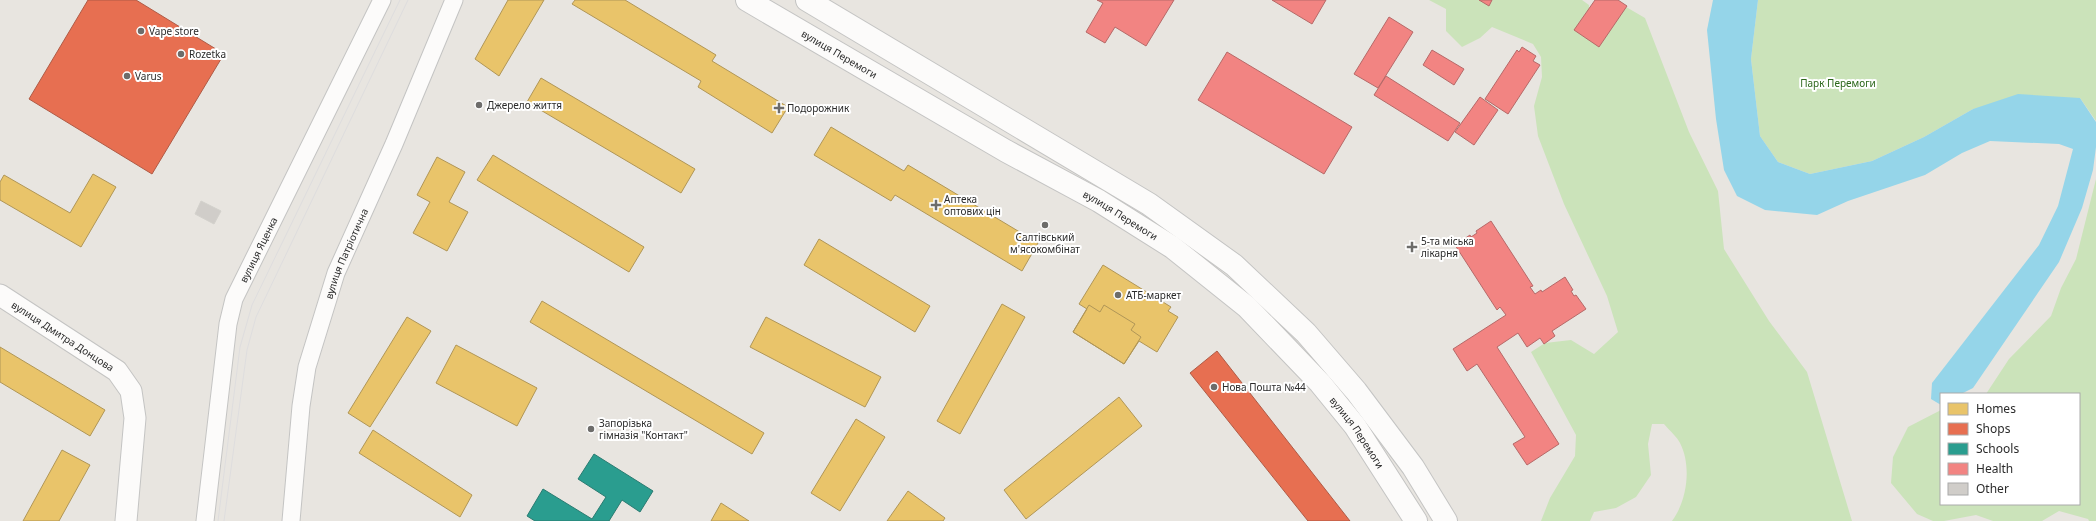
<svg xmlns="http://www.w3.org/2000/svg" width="2096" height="521" font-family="'Noto Sans',sans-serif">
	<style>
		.green { fill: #cbe3ba }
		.water { fill: #95d5e9 }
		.homes { fill: #e9c46a; stroke: #b09657 }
		.shops { fill: #e76f51; stroke: #af5b46 }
		.schools { fill: #2a9d8f; stroke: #2a7b71 }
		.health { fill: #f28482; stroke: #b66968 }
		.building { fill: #d0cdc9; stroke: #d3d1cc }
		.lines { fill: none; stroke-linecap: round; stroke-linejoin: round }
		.minor-casing { stroke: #c4c4c3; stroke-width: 19 }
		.tertiary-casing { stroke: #c4c4c3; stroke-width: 23 }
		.secondary-casing { stroke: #c4c4c3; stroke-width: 24 }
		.minor { stroke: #fcfbfa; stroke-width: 17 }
		.tertiary { stroke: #fcfbfa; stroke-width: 21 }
		.secondary { stroke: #fcfbfa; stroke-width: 22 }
		.tram { stroke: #deddde; stroke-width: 1 }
		.poi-dot { fill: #6d6c6a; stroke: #fff; stroke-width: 1.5 }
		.labels { text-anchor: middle; stroke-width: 4; stroke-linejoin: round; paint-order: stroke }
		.poi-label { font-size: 10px; fill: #2b2b2b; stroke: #fff; text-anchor: start }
		.street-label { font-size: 10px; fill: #2b2b2b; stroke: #fff }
		.park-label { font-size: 10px; fill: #2c671b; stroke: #fff }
	</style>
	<rect width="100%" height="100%" fill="#e8e5e0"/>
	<path class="green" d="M1429 0H1582L1589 5 1590 23 1621 4 1645 18 1689 132 1718 191 1724 249 1769 321 1807 372 1852 521H1672C1687 501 1692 466 1680 443 1677 437 1669 430 1664 424H1652L1648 444 1651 475 1636 497 1616 508 1594 512 1590 521H1541L1550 498 1575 456 1576 435 1531 352 1545 343 1571 340 1594 354 1618 332 1607 296 1564 204 1538 136 1534 106 1542 77 1541 57 1533 44 1492 27 1480 38 1462 47 1446 31V9Z
		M1758 0H2096V121L2080 98 1973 109 1924 137 1872 161 1810 174 1778 162 1760 136 1751 59Z
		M2096 179V521H2089L2088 519 2059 511 2042 521H1993L1976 515 1944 521H1933L1917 514 1891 483 1893 457 1908 427 1941 410V504H2079V394H1986L2009 359 2051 316 2061 288 2076 259Z"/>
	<path class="water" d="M1713 0H1758L1751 59 1760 136 1778 162 1810 174 1872 161 1924 137 1973 109 2018 94 2080 98 2096 122V147L2093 170 2082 208 2059 262 1973 388 1961 394H1941V405L1931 399 1932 383 2039 245 2058 206 2073 149 2059 144 1990 141 1962 153 1925 175 1848 201 1817 215 1765 210 1737 196 1724 170 1716 119 1707 30Z"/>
	<path class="homes" d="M508 0H544L499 76 475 59Z
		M575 0H625L716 55 712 61 788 107 772 133 698 87 701 81 572 4Z
		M541 78 695 169 681 193 527 102Z
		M831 127 904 171 908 165 1038 243 1022 271 895 195 891 201 814 155Z
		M493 155 644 247 629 272 477 180Z
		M437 157 465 172 449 202 468 212 447 251 413 233 430 202 417 195Z
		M93 174 116 187 81 247 0 200V182L4 175 70 213Z
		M819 239 930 306 915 332 804 265Z
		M1103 265 1171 307 1168 311 1178 317 1157 352 1139 341 1124 364 1073 332 1087 309 1079 304Z
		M542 301 764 433 752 454 530 322Z
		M1002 304 1025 317 960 434 937 421Z
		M1089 305 1100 312 1104 305 1135 324 1131 330 1141 337 1124 364 1073 332Z
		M407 317 431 331 370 427 348 413Z
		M766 317 881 377 865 407 750 347Z
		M456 345 537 388 517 426 436 383Z
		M0 347 105 410 90 436 0 382Z
		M1119 397 1142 426 1026 519 1004 490Z
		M856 419 885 437 840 511 811 493Z
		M373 430 472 495 460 517 359 453Z
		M62 450 90 465 59 521H23Z
		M908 491 945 518 943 521H887Z
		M721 503 749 521H711Z"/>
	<path class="shops" d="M88 0H136L224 54 152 174 29 99Z
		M1217 351 1350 521H1308L1190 373Z"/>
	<path class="schools" d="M594 454 653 491 640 512 622 500 609 521H535L527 516 543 489 592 519 606 497 578 479Z"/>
	<path class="health" d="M1097 0H1174L1146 46 1115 27 1105 43 1086 32 1103 3Z
		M1272 0H1326L1312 24Z
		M1479 0H1492L1489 6Z
		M1595 0H1618L1627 6 1599 47 1574 30Z
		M1389 17 1413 32 1378 88 1354 74Z
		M1522 47 1536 56 1533 61 1540 65 1508 114 1485 99 1517 50 1519 52Z
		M1432 50 1464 69 1454 85 1423 65Z
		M1227 52 1352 127 1324 174 1198 100Z
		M1386 76 1460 123 1448 141 1374 95Z
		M1480 97 1498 110 1474 145 1455 132Z
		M1491 221 1533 286 1530 287 1535 294 1541 290 1542 292 1565 277 1573 290 1571 291 1574 296 1576 295 1586 309 1552 331 1555 336 1544 344 1540 338 1527 347 1518 333 1497 347 1559 444 1527 465 1513 444 1525 437 1477 364 1467 371 1453 349 1506 315 1500 307 1497 310 1455 245 1470 235 1471 237 1477 233 1476 231Z"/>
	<path class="building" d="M201 201 221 211 214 224 195 214Z"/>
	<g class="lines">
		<defs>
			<g id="minor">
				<path id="s1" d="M205 521 228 324 234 299 382 0"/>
				<path id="s2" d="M291 521 301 406 307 367 336 273 394 144 454 0"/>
			</g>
			<g id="tertiary">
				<path id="s3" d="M0 295 117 371 131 391 135 418 126 521"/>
			</g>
			<g id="secondary">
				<path id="s4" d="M747 0 1006 151 1099 201 1172 247 1247 307 1320 383 1355 426 1416 521"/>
				<path d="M807 0 1149 204 1234 265 1306 333 1356 391 1413 467 1446 521"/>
			</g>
		</defs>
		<use href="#minor" class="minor-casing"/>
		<use href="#tertiary" class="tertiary-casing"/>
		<use href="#secondary" class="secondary-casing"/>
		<use href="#minor" class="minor"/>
		<use href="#tertiary" class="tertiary"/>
		<use href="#secondary" class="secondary"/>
		<path class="tram" d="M218 521 240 347 252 305 400 0
			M224 521 247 350 256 317 408 0"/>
	</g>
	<g class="poi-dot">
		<circle cx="141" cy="31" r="4"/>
		<circle cx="181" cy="54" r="4"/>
		<circle cx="127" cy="76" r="4"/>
		<circle cx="479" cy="105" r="4"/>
		<path d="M777 102h4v4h4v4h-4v4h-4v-4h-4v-4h4z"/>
		<path d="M934 199h4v4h4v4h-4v4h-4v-4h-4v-4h4z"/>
		<circle cx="1045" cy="225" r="4"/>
		<path d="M1410 241h4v4h4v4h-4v4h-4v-4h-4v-4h4z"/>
		<circle cx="1118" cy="295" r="4"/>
		<circle cx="1214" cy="387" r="4"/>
		<circle cx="591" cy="429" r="4"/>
	</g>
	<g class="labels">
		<g class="poi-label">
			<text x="149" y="35">Vape store</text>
			<text x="189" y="58">Rozetka</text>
			<text x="135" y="80">Varus</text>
			<text x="487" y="109">Джерело життя</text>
			<text x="787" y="112">Подорожник</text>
			<text x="944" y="203">Аптека<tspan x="944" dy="12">оптових цін</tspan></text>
			<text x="1045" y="241" text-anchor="middle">Салтівський<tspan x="1045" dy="12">м'ясокомбінат</tspan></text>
			<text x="1421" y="245">5-та міська<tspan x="1421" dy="12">лікарня</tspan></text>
			<text x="1126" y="299">АТБ-маркет</text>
			<text x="1222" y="391">Нова Пошта №44</text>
			<text x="599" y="427">Запорізька<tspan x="599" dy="12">гімназія "Контакт"</tspan></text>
		</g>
		<g class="street-label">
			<text dy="4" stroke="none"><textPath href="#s4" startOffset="107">вулиця Перемоги</textPath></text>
			<text dy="4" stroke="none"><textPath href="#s4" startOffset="431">вулиця Перемоги</textPath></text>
			<text dy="4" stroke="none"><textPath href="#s1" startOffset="279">вулиця Яценка</textPath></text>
			<text dy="4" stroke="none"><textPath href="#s2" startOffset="275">вулиця Патріотична</textPath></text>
			<text dy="4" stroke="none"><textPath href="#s3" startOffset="75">вулиця Дмитра Донцова</textPath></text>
			<text dy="4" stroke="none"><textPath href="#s4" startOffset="755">вулиця Перемоги</textPath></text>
		</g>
		<g class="park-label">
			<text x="1838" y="87">Парк Перемоги</text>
		</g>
	</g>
	<rect x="1940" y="393" width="140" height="112" fill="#ffffff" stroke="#aaaaaa"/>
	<rect x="1948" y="403" width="20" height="12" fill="#e9c46a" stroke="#aaaaaa"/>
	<text x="1976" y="413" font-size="12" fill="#2b2b2b">Homes</text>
	<rect x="1948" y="423" width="20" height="12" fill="#e76f51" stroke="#aaaaaa"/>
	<text x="1976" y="433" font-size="12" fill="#2b2b2b">Shops</text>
	<rect x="1948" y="443" width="20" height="12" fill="#2a9d8f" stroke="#aaaaaa"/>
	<text x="1976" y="453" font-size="12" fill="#2b2b2b">Schools</text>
	<rect x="1948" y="463" width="20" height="12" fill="#f28482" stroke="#aaaaaa"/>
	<text x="1976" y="473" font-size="12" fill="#2b2b2b">Health</text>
	<rect x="1948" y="483" width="20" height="12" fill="#d0cdc9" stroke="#aaaaaa"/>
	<text x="1976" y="493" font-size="12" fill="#2b2b2b">Other</text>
</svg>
